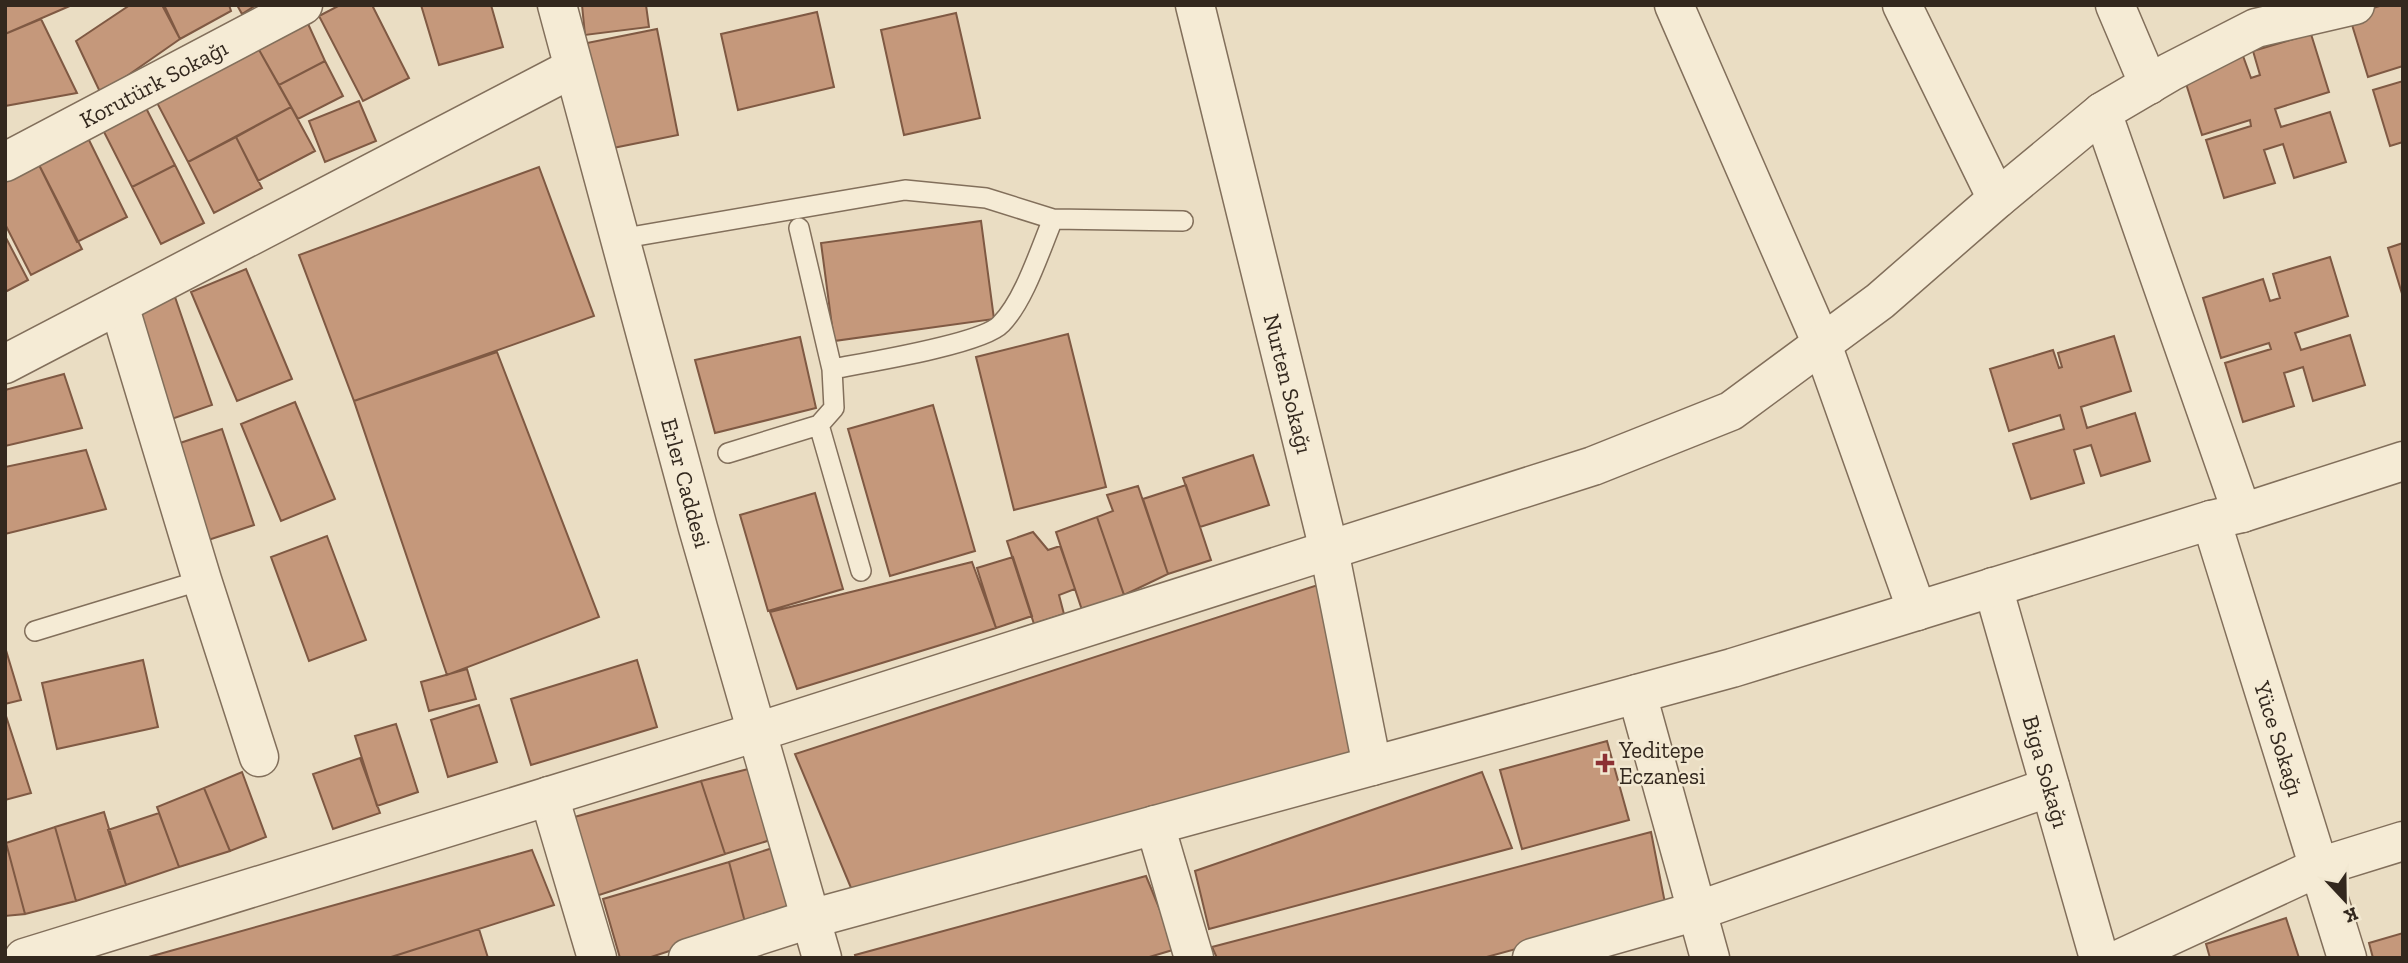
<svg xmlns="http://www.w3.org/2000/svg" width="2408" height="963" font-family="'Zilla Slab',serif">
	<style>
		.building { fill: #c5987b; stroke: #7f5943; stroke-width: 2 }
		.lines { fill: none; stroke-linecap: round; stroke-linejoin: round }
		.service-casing { stroke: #826f5b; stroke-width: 22 }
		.minor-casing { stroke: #826f5b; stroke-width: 41 }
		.tertiary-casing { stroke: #826f5b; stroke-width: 41 }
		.service { stroke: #f5ebd5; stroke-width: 19 }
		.minor { stroke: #f5ebd5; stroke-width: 38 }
		.tertiary { stroke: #f5ebd5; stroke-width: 38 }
		.poi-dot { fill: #8c3033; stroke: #f2e8d1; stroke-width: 2.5 }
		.labels { text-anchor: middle; stroke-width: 5; stroke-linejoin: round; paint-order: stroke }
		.street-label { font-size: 23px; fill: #33281e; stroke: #f2e8d1 }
		.poi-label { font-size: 23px; fill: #33281e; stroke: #f2e8d1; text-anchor: start }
	</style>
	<rect width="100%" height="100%" fill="#eaddc3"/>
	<path class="building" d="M5 5H72L5 34Z
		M130 5H162L180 39 101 94 76 41Z
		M164 5H229L231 11 180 39Z
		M237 5H256L242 14Z
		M340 5H372L409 78 363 101 319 16Z
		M421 5H491L503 47 439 65Z
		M582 5H646L649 27 585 35Z
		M2383 5H2403V66L2368 77 2349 15Z
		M817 12 834 87 738 110 721 34Z
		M956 13 980 118 904 135 881 30Z
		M304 15 325 61 279 85 254 41Z
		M41 19 77 93 5 106V34Z
		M657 29 678 135 608 149 587 43Z
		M2311 34 2329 92 2275 109 2281 127 2330 112 2346 162 2294 178 2283 144 2264 150 2275 183 2224 198 2206 140 2251 126 2250 120 2202 135 2183 74 2243 56 2251 78 2260 75 2253 51Z
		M254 41 291 107 188 162 154 97Z
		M325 61 343 96 298 119 279 85Z
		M2403 81V142L2390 146 2373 90Z
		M359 101 376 141 325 162 309 121Z
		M291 107 315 151 258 181 236 137Z
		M146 108 175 165 132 187 103 130Z
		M85 132 127 217 77 242 35 157Z
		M236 137 262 188 214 213 188 162Z
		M35 157 82 249 31 275 5 224V172Z
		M175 165 204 223 161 244 132 187Z
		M539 167 594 316 354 401 299 255Z
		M981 221 994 319 834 341 821 243Z
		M5 236 28 280 5 292Z
		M2403 243V297L2388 248Z
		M2330 257 2348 316 2295 333 2301 350 2350 335 2365 385 2313 401 2303 367 2284 373 2294 406 2243 422 2225 363 2271 349 2269 343 2221 358 2203 298 2263 279 2270 301 2280 298 2273 274Z
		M246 269 292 379 237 401 191 292Z
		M175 297 212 405 163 422 126 314Z
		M1068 334 1106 487 1014 510 976 357Z
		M2114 336 2131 391 2081 407 2087 428 2135 413 2150 461 2101 476 2091 445 2074 450 2084 483 2031 499 2013 444 2064 429 2060 415 2009 431 1990 369 2053 350 2059 368 2062 367 2058 353Z
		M800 337 816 408 715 433 695 360Z
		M497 352 599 617 447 675 354 401Z
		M64 374 82 428 5 446V390Z
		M295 402 335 499 281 521 241 424Z
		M933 405 975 551 890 576 848 429Z
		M222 429 254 525 196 544 165 448Z
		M86 450 106 509 5 534V467Z
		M1253 455 1269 505 1200 527 1183 478Z
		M1186 485 1211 560 1168 574 1143 499Z
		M1138 486 1168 574 1124 595 1097 517 1113 511 1107 495Z
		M815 493 843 589 768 611 740 515Z
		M1097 517 1124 595 1082 610 1056 532Z
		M1033 532 1048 550 1060 546 1075 589 1059 595 1064 614 1034 624 1007 541Z
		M327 536 366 640 309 661 271 557Z
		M1013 557 1032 616 996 628 977 568Z
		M972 562 996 628 797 689 770 612Z
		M1324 583 1362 750 854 895 795 754Z
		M5 647 21 700 5 704Z
		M143 660 158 727 57 749 42 683Z
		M637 660 657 727 531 765 511 699Z
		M467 669 476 699 429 711 421 682Z
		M479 705 497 762 448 777 431 720Z
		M6 716 31 793 5 800V717Z
		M396 724 418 792 377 806 355 736Z
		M1607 741 1629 820 1522 849 1500 770Z
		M360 758 380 813 333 829 313 774Z
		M760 766 777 838 725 854 701 781Z
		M242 772 266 837 230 851 204 788Z
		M1482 772 1512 848 1209 929 1195 871Z
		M701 781 725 854 593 897 571 818Z
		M204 788 230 851 179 867 157 807Z
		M104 812 126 885 76 901 55 827Z
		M159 813 179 867 126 885 108 830Z
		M55 827 76 901 25 914 6 843Z
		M1651 832 1666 908 1483 958H1217L1212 947Z
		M5 839 25 914 5 916Z
		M788 843 807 909 746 926 729 862Z
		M532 850 554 905 388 958H145Z
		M729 862 746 926 648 958H620L603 899Z
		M1146 876 1176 949 1146 958H856L855 955Z
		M2286 918 2299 958H2210L2206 944Z
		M479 929 488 958H388Z
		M2403 933V958H2373L2369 943Z"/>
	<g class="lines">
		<defs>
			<path id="service" d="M619 239 905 190 986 198 1053 219 1183 221
				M832 369C864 363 983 344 1001 324 1024 301 1040 250 1053 219
				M819 425 861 571
				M728 453 819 425 834 408 832 369 799 228
				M35 631 202 580"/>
			<g id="minor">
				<path id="s1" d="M1195 5 1329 550 1372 766"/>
				<path d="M1674 5 1822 344 1917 611"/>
				<path d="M1902 5 1997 199"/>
				<path d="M2115 5 2149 85"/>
				<path d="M2102 112 2242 513"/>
				<path id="s2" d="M5 162 303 5"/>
				<path d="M119 305 202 580 259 757"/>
				<path d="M5 364 573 68"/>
				<path id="s3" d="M2211 520 2347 958"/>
				<path id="s4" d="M1993 587 2099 958"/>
				<path d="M1637 694 1710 958"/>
				<path d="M549 796 597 958"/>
				<path d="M1155 825 1194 958"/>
				<path d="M24 958 757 732 1593 466 1731 411 1880 301 1997 199 2102 112 2170 72 2256 28 2355 5"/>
				<path d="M688 958 810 919 1732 668 2211 520 2242 513 2403 461"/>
				<path d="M1532 958 1697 911 2050 787"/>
				<path d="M2122 958 2319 867 2403 841"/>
			</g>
			<g id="tertiary">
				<path id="s5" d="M557 5 698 528 822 958"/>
			</g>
		</defs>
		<use href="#service" class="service-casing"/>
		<use href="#minor" class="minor-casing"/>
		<use href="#tertiary" class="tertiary-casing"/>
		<use href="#service" class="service"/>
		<use href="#minor" class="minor"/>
		<use href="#tertiary" class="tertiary"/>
	</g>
	<path class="poi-dot" d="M1601.5 752.5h7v7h7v7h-7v7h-7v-7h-7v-7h7z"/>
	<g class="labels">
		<g class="street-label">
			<text dy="8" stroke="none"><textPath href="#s2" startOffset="168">Korutürk Sokağı</textPath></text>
			<text dy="8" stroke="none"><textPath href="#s1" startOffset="390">Nurten Sokağı</textPath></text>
			<text dy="8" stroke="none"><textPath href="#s5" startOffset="495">Erler Caddesi</textPath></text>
			<text dy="8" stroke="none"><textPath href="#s3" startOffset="229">Yüce Sokağı</textPath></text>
			<text dy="8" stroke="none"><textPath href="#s4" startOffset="192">Biga Sokağı</textPath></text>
		</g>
		<g class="poi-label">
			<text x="1619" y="758">Yeditepe<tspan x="1619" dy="26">Eczanesi</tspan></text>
		</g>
	</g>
	<rect width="2408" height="963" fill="none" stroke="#33281e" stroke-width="14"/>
	<g transform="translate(2345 900) rotate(158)" stroke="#f2e8d1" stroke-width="5" paint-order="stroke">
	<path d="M0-5L12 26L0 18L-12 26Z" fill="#33281e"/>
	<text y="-10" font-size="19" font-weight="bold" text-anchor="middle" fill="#33281e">K</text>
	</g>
</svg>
